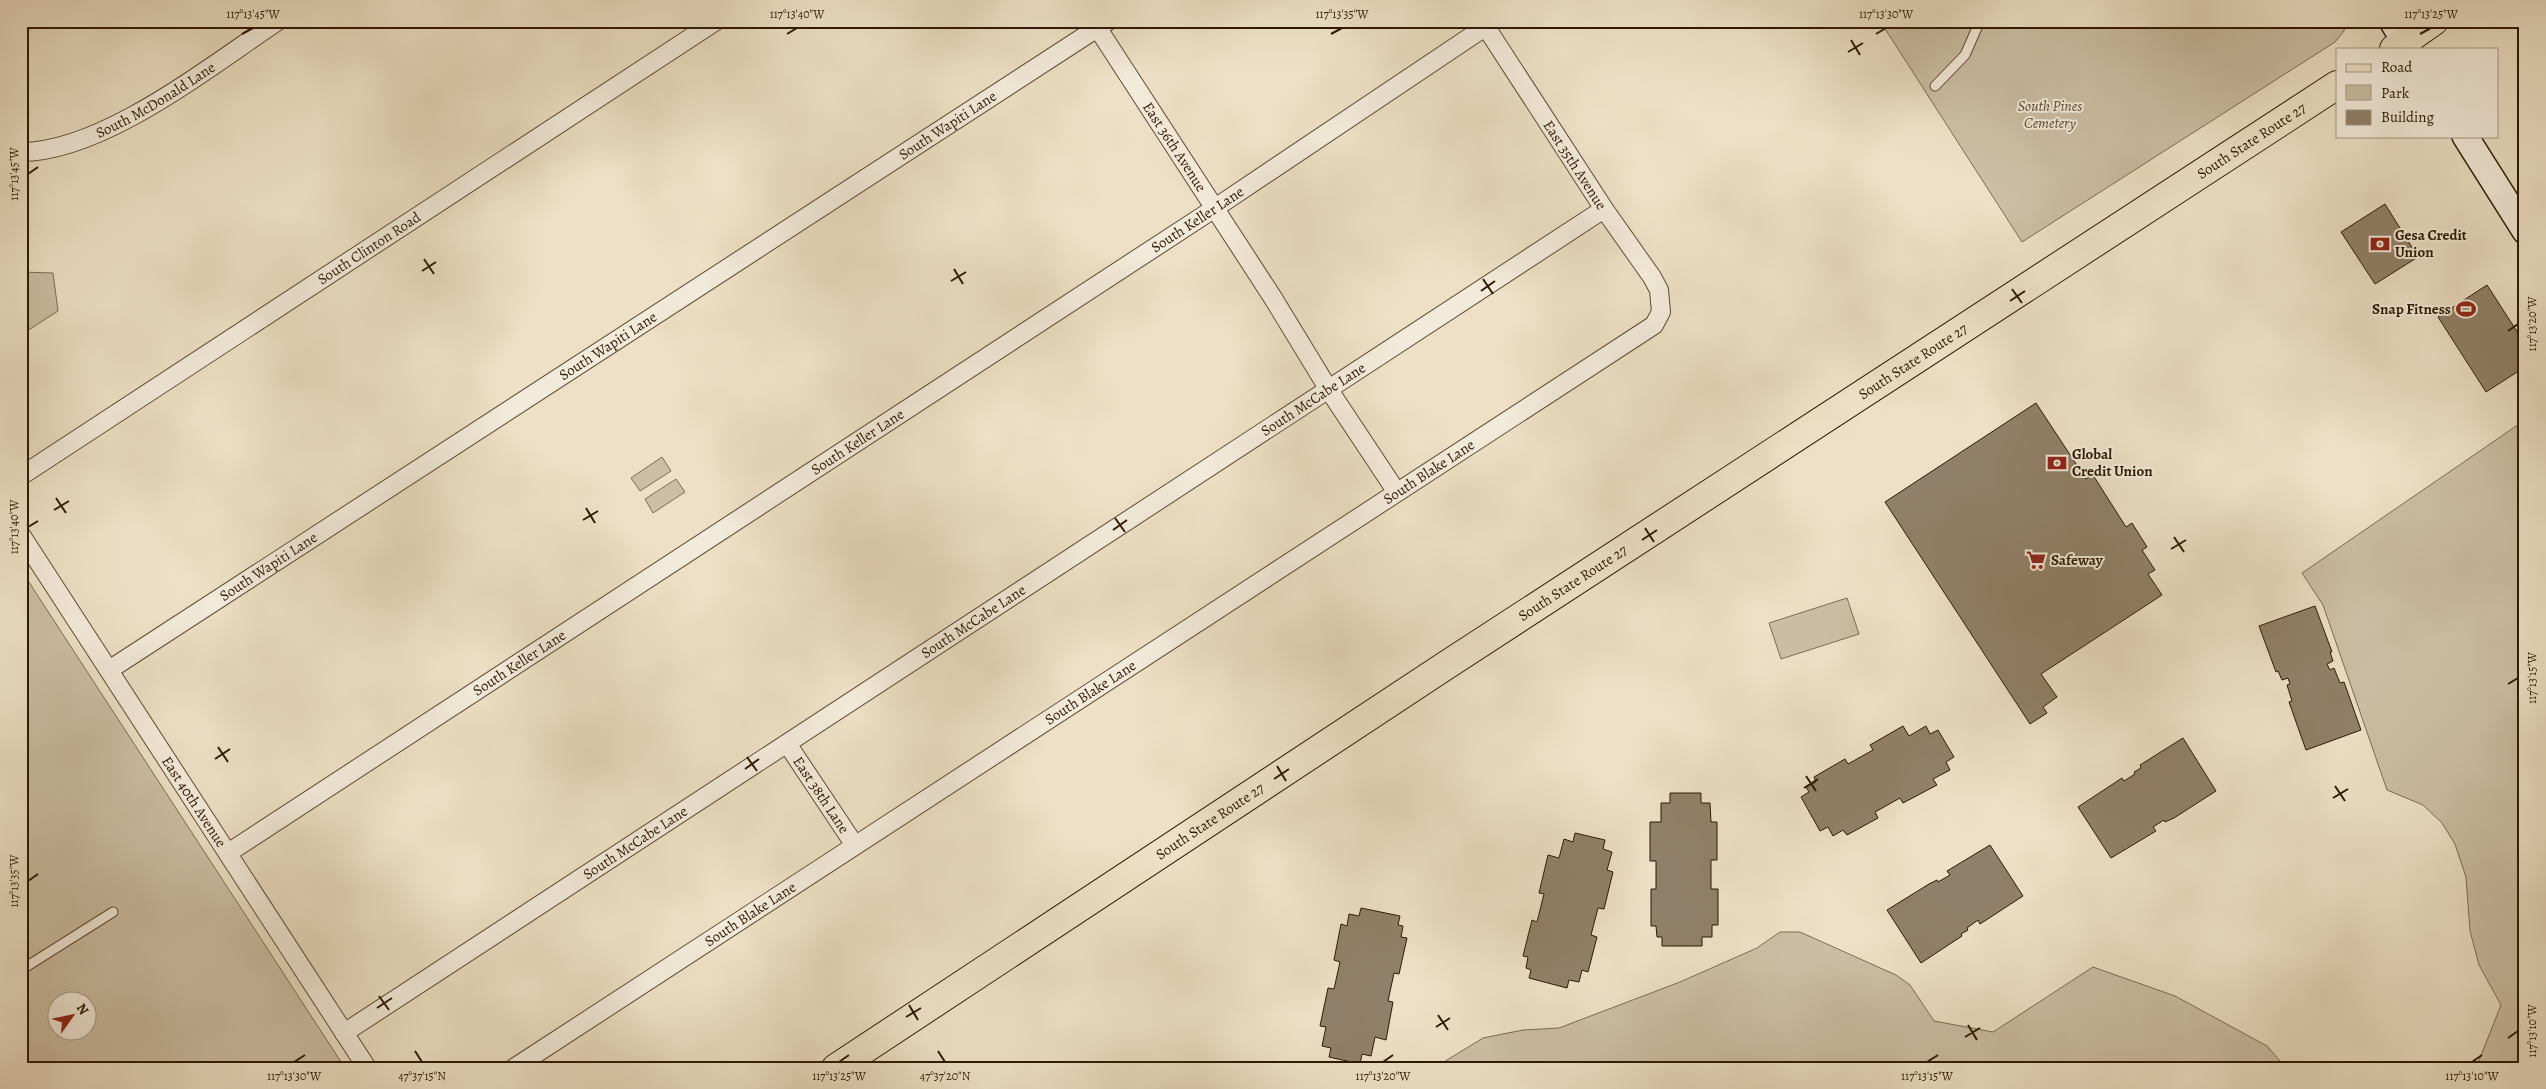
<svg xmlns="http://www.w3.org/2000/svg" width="2546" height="1089" font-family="Alegreya,serif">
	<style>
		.green { fill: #ccbea5; stroke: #7c6c54; fill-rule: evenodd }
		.building { fill: #918069; stroke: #2d1904 }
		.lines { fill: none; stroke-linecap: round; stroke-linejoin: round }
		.service-casing { stroke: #5d4b34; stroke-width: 11 }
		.minor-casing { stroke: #5d4b34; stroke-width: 20 }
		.secondary-casing { stroke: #2d1904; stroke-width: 28 }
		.primary-casing { stroke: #2d1904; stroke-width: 30 }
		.service { stroke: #f3ebda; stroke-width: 9 }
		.minor { stroke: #f3ebda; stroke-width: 18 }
		.secondary { stroke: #f3ebda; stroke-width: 25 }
		.primary { stroke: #ede0c6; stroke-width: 28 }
		.ticks { fill: none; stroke: #2d1904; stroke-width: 2 }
		.labels { text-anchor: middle; stroke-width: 4; stroke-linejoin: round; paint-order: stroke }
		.street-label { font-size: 15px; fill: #2d1904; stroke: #f3ebda }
		.park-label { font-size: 15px; font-style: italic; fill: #5d4b34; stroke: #f3ebda }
		.poi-label { font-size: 15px; font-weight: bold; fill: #2d1904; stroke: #f3ebda; text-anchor: start }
		.neatline { fill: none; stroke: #2d1904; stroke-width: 2 }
		.ticks-label { font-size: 12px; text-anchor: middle; fill: #2d1904 }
	</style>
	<rect width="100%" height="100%" fill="#ede0c6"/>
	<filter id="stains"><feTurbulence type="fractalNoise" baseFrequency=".004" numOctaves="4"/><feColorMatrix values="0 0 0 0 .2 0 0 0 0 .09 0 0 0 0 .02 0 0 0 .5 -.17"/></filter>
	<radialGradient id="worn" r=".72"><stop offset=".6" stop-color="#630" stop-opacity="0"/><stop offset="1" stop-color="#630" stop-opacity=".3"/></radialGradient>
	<path class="green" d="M21 21H54L43 27 21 30Z
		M1880 21H2346L2344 31 2335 42 2022 242Z
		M21 272 53 273 58 311 21 335Z
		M2525 420V1068H2476L2501 1005 2479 965 2470 931 2466 877 2455 844 2442 823 2423 805 2387 790 2323 605 2302 573Z
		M662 457 671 471 640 491 631 478Z
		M676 479 685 492 653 513 645 499Z
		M21 570 345 1068H21ZM58 1002H88V1032H58Z
		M1847 598 1859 634 1781 659 1769 623Z
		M1780 932H1800L1896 975 1910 985 1934 1021 1993 1032 2093 967 2175 996 2267 1046 2286 1068H1434L1483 1038 1523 1030 1559 1028 1680 982 1757 948Z"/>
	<path class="building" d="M2385 204 2418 257 2375 284 2341 232Z
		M2487 285 2525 344V367L2486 392 2438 317Z
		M2036 403 2086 479 2093 475 2126 527 2132 523 2147 547 2142 550 2155 570 2148 574 2162 595 2041 674 2057 697 2043 707 2047 713 2030 724 1885 502Z
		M2315 606 2332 652H2330L2333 661 2327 664 2330 670 2334 668 2340 683 2344 682 2361 730 2306 750 2289 702 2292 701 2287 685 2290 684 2288 678 2282 680 2278 671 2276 672 2259 626Z
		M1903 726 1909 736 1926 726 1930 734 1938 730 1954 757 1946 762 1950 770 1933 779 1937 785 1903 803 1900 798 1875 812 1878 818 1847 835 1843 830 1833 836 1828 827 1820 831 1801 797 1809 792 1806 787 1816 782 1814 777 1845 759 1848 764 1873 750 1870 745Z
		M2183 738 2216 791 2174 818 2165 822 2164 820 2153 827 2156 831 2111 858 2078 807 2122 778 2124 781 2135 774 2134 772 2141 768 2140 765Z
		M1670 793H1701V803H1710L1711 822H1717V860H1711V889H1718V925H1712V937H1702V946H1662V937H1657L1656 926H1651V889H1656V861H1650V822H1661V803H1670Z
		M1575 833 1605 840 1603 849 1612 852 1607 870 1613 872 1604 909 1598 908 1591 935 1597 937 1588 972 1582 970 1579 982 1569 980 1567 988 1529 978 1531 970 1526 968 1528 957 1523 956 1532 920 1537 922 1544 894 1539 893 1548 855 1559 858 1564 839 1573 842Z
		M1990 845 2023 896 1980 924 1978 920 1967 928 1968 930 1961 934 1962 936 1921 963 1887 910 1929 884 1937 880 1938 882 1950 875 1947 871Z
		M1361 908 1400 916 1398 925 1403 926 1401 937 1407 938 1399 974 1394 973 1388 1001 1393 1002 1386 1040 1375 1037 1371 1056 1362 1054 1360 1064 1329 1057 1331 1048 1322 1046 1326 1027 1320 1026 1328 988 1334 989 1340 962 1334 960 1341 924 1347 926 1349 914 1359 916Z"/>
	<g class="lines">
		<defs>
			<path id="service" d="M1935 86 1965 55 1980 21
				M21 970 113 912"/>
			<g id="minor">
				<path id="s1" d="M1093 21 1273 298 1329 390 1396 491"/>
				<path id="s2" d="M21 152C103 152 210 66 278 21"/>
				<path id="s3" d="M21 476 716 21"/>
				<path id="s4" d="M21 535 367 1068"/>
				<path id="s5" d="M109 670 1108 21"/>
				<path id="s6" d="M788 745 854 844"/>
				<path id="s7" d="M228 853 1215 208 1485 27"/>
				<path id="s8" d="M344 1033 1604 209"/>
				<path id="s9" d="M514 1068 1654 325 1661 312 1659 290 1652 277 1604 209 1482 21"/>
			</g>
			<path id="secondary" d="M2392 21 2409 49
				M2465 136 2525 231"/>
			<g id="primary">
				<path d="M2394 49 2434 21"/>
				<path id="s10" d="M836 1068 1442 668 2337 85"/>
			</g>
		</defs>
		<use href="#service" class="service-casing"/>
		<use href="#minor" class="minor-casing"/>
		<use href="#secondary" class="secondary-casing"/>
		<use href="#primary" class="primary-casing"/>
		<use href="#service" class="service"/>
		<use href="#minor" class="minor"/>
		<use href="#secondary" class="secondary"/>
		<use href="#primary" class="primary"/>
	</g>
	<path class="ticks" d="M242 34 253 28M787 34 797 28M1331 34 1342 28M1876 34 1886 28M2420 34 2431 28M1851 40 1860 55M1848 52 1863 43M28 174 38 167M424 259 434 274M954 269 963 284M422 271 436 262M1483 279 1493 294M951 281 966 272M2012 289 2022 303M1481 291 1495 281M2010 301 2025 291M2508 331 2518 324M56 498 66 513M586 508 595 523M54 510 69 501M1115 518 1125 532M583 520 598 511M28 527 38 521M1645 528 1654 542M1113 530 1127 520M2174 537 2184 552M1642 540 1657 530M2171 549 2186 540M2508 684 2518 678M218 747 228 762M747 757 757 771M215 759 230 749M1277 766 1286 781M745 769 759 759M1806 776 1816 791M1274 779 1289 769M2335 786 2345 801M1804 788 1818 779M2333 798 2348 789M28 881 38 874M379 996 389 1010M909 1005 918 1020M377 1008 392 998M1438 1015 1448 1030M906 1017 921 1008M1968 1025 1977 1040M1436 1027 1450 1018M1965 1037 1980 1028M2508 1038 2518 1031M415 1051 422 1062M938 1051 945 1062M294 1062 305 1055M839 1062 849 1055M1383 1062 1393 1055M1927 1062 1938 1055M2472 1062 2482 1055"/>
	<defs>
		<symbol id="bank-bare" viewBox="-9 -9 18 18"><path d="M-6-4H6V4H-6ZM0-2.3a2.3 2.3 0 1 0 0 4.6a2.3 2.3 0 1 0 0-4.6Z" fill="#8f2418" stroke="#f3ebda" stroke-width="2.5" paint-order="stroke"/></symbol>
		<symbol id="stadium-bare" viewBox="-9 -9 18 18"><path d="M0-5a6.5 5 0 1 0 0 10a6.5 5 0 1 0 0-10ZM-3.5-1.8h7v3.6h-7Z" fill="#8f2418" stroke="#f3ebda" stroke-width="2.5" paint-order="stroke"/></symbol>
		<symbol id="supermarket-bare" viewBox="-9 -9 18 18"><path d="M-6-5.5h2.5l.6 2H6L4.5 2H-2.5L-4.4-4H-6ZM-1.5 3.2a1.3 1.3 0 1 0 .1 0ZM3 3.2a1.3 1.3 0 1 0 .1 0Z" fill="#8f2418" stroke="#f3ebda" stroke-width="2.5" paint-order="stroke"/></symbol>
	</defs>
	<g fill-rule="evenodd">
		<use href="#bank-bare" x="2366" y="230" width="28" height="28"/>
		<use href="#stadium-bare" x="2452" y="295" width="28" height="28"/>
		<use href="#bank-bare" x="2043" y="449" width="28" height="28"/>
		<use href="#supermarket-bare" x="2022" y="546" width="28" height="28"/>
	</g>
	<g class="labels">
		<g class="street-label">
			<text dy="5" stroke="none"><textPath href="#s2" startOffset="146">South McDonald Lane</textPath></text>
			<text dy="5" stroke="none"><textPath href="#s5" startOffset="1000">South Wapiti Lane</textPath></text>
			<text dy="5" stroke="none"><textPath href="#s10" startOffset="1692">South State Route 27</textPath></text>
			<text dy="5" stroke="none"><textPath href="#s1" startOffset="150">East 36th Avenue</textPath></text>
			<text transform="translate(1575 165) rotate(57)" y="5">East 35th Avenue</text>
			<text dy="5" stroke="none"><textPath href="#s7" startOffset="1158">South Keller Lane</textPath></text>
			<text dy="5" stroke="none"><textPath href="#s3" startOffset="416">South Clinton Road</textPath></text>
			<text dy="5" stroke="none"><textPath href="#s5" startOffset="595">South Wapiti Lane</textPath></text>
			<text dy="5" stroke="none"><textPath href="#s10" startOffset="1288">South State Route 27</textPath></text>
			<text dy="5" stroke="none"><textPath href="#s8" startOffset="1158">South McCabe Lane</textPath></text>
			<text dy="5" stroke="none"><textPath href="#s7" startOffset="752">South Keller Lane</textPath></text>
			<text dy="5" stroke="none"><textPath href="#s9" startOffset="1092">South Blake Lane</textPath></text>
			<text dy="5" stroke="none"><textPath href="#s5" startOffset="190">South Wapiti Lane</textPath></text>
			<text dy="5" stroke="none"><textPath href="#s10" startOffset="882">South State Route 27</textPath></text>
			<text dy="5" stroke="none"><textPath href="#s8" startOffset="752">South McCabe Lane</textPath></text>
			<text dy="5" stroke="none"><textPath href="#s7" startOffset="348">South Keller Lane</textPath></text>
			<text dy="5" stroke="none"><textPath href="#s9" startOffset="688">South Blake Lane</textPath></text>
			<text dy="5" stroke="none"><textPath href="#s6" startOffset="60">East 38th Lane</textPath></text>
			<text dy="5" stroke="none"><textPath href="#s4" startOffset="318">East 40th Avenue</textPath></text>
			<text dy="5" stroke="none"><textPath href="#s10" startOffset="448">South State Route 27</textPath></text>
			<text dy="5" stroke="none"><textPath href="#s8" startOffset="348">South McCabe Lane</textPath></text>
			<text dy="5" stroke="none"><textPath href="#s9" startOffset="282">South Blake Lane</textPath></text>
		</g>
		<g class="park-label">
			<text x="2050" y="111">South Pines<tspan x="2050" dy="17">Cemetery</tspan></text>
		</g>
		<g class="poi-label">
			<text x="2395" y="240">Gesa Credit<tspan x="2395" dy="17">Union</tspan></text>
			<text x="2451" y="314" text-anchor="end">Snap Fitness</text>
			<text x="2072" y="459">Global<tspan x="2072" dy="17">Credit Union</tspan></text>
			<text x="2051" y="565">Safeway</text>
		</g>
	</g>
	<rect width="2546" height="1089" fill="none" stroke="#ede0c6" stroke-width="55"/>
	<rect x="2336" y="48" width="162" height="90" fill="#f3ebda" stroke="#a49784"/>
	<rect x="2346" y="64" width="25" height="8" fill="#ede0c6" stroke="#a49784"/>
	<text x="2381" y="72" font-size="15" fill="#2d1904">Road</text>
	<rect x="2346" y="85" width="25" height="15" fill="#ccbea5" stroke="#a49784"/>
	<text x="2381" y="98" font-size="15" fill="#2d1904">Park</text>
	<rect x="2346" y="110" width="25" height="15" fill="#918069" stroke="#a49784"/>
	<text x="2381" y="122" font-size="15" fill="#2d1904">Building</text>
	<g transform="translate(72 1016) rotate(57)"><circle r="24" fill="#f3ebda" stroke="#a49784"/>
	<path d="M0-4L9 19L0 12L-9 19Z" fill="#8f2418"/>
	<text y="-8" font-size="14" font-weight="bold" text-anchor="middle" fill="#2d1904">N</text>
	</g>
	<rect x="28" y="28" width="2490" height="1034" class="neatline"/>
	<g class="ticks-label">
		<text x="253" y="18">117°13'45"W</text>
		<text x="797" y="18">117°13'40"W</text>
		<text x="1342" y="18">117°13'35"W</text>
		<text x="1886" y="18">117°13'30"W</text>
		<text x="2431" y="18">117°13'25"W</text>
		<text transform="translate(14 174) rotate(-90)" y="4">117°13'45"W</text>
		<text transform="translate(2532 324) rotate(-90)" y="4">117°13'20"W</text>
		<text transform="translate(14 527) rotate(-90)" y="4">117°13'40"W</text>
		<text transform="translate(2532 678) rotate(-90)" y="4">117°13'15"W</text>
		<text transform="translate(14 881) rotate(-90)" y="4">117°13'35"W</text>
		<text transform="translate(2532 1031) rotate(-90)" y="4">117°13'10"W</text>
		<text x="294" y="1080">117°13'30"W</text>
		<text x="422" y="1080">47°37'15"N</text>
		<text x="839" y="1080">117°13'25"W</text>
		<text x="945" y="1080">47°37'20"N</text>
		<text x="1383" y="1080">117°13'20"W</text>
		<text x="1927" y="1080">117°13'15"W</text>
		<text x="2472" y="1080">117°13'10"W</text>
	</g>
	<rect width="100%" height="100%" filter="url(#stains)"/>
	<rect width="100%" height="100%" fill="url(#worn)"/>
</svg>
